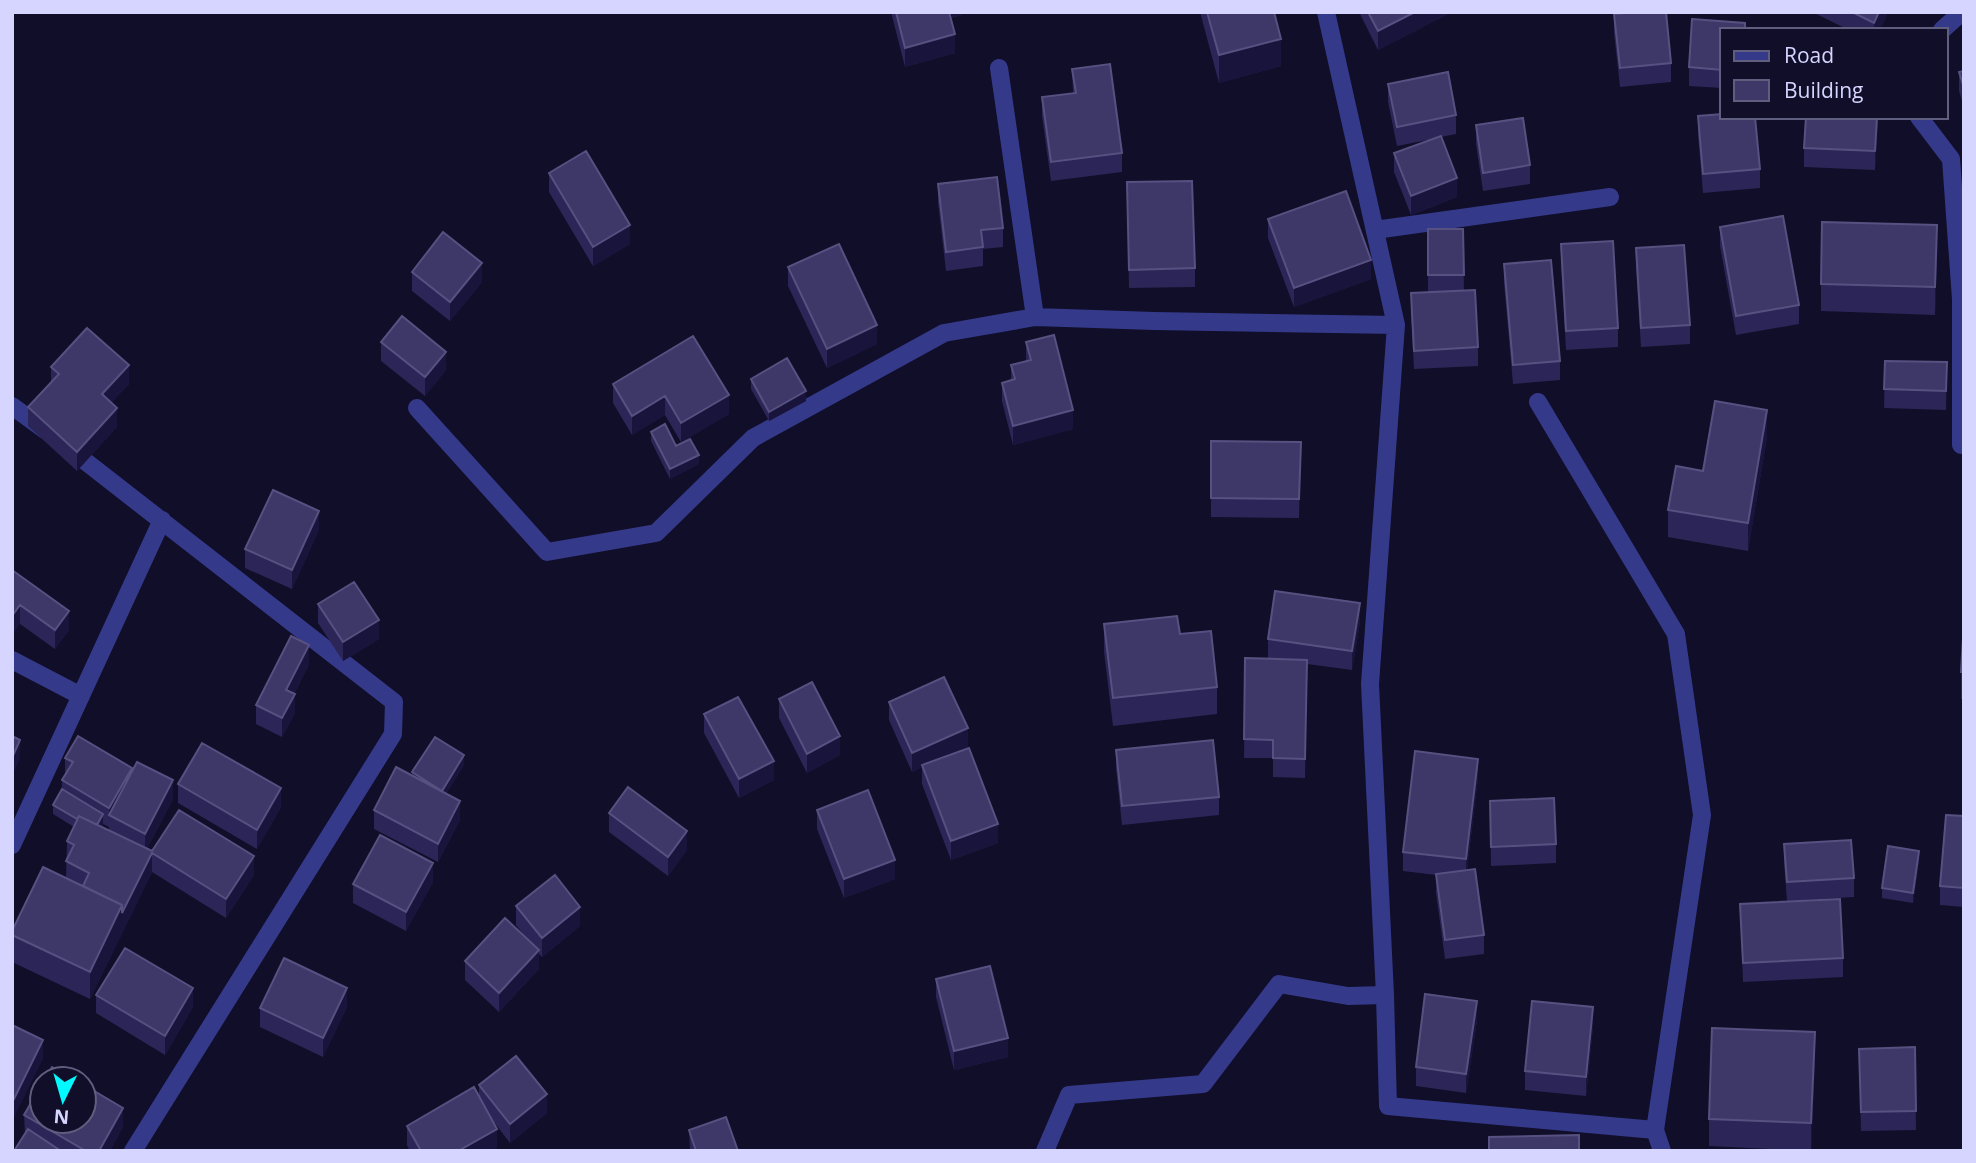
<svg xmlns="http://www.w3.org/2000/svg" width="1976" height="1163" font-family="'Open Sans',sans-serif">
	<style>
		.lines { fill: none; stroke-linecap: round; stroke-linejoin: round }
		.minor { stroke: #35398a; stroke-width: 18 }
		.wall { fill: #2c2557; fill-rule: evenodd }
		.shaded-wall { fill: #19143c }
		.building { fill: #3e3869; stroke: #565180; stroke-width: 2 }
	</style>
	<rect width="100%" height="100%" fill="#100e28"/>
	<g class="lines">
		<path class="minor" d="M1942 30 1962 12
			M999 68 1035 317
			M1919 117 1951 159 1961 299V445
			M1375 230 1610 197
			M1538 402 1676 634 1702 815 1655 1130
			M12 406 45 430
			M417 408 547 552 656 533 753 438 944 333 1035 317 1154 321 1396 325 1326 12
			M67 447 394 702 393 734 133 1151
			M12 660 81 696
			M12 845 162 520
			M1385 995 1370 684 1396 325
			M1045 1151 1069 1095 1203 1084 1279 984 1348 996 1385 995 1388 1106 1655 1130 1662 1151"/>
	</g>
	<path class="wall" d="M891 12H962V15L951 18 955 53 905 67Z
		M1200 12H1274L1281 66 1219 83Z
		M1360 12H1452L1378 50 1360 14Z
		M1812 12H1888L1880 30H1849Z
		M1614 14 1671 63V82L1620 87 1614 33Z
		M1722 30V88L1689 86V67Z
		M1072 69 1122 153V172L1051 181 1042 116V97L1073 93Z
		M1964 71V107L1959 91V72Z
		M1388 84 1456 115V134L1441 137 1457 197 1411 215 1394 172V153L1433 139 1397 146 1388 102Z
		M1698 116 1760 169V188L1703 193 1698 135Z
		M1878 117 1875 170 1804 167V148Z
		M1476 125 1530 165V184L1483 191 1476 144Z
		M549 173 630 244 593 266 549 192Z
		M1127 182 1195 268V287L1129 288Z
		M938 184 1003 228V247L983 249V266L946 271 938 203Z
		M1268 219 1371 279 1294 307 1268 238Z
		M1720 227 1799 305V324L1736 335 1720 246Z
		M1428 229H1463L1464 290 1478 347V366L1414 369 1411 312V293L1428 292Z
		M1561 244 1618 328V347L1566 350 1561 263Z
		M1636 248 1690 325V344L1641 347 1636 267Z
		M1937 253 1935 315 1821 311V284Z
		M1504 264 1560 361V380L1513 384 1504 283Z
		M788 267 877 344 827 368 788 286Z
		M412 272 482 282 450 321 412 291Z
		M381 342 446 370 425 396 381 361Z
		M1026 342 1073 429 1013 445 1002 401V383L1011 380V365L1026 361Z
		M1885 361 1947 362 1946 410 1884 408Z
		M51 367 129 384 111 403 117 427 77 471 28 426V407L51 382Z
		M751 379 806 401 769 421 751 389Z
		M613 384 729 395V414L681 442 665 415 632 435 613 403Z
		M651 432 699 464 670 479 651 441Z
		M1767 437 1748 551 1668 537V510L1703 471Z
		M1211 441 1301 442 1299 518 1211 517Z
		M319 530 292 589 245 568V549Z
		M12 570 69 630 55 649 20 624Z
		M318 604 379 639 343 661 318 623Z
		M1964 621V699H1961V672Z
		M1360 622 1352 670 1307 664 1305 778 1273 777V758H1244L1245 658 1277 659 1268 658V639Z
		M1104 624 1180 634 1217 687V714L1113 726 1104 652Z
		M309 664 294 694 295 713 282 737 256 724V705Z
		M779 699 840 755 807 773 779 718Z
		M889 702 968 747 952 754 998 843 951 860 922 784V767L912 772 889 720Z
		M704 714 774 780 739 798 704 733Z
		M1116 750 1219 797V815L1122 825 1116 769Z
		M65 758 132 771 173 799 147 849 152 851 254 875 226 918 152 872 90 999 12 962V931L66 878 67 841 74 827 53 814V805L62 789V780L65 774ZM103 824 109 827V826V831L102 827Z
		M464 765 446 794 460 820 438 862 374 829V810L412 776V772Z
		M1478 778 1467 870 1484 935V954L1445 959 1436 893V875L1403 871V852Z
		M178 784 281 807 257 849 178 803Z
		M1490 801 1556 844V863L1491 866Z
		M817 810 895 879 844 898 817 829Z
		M609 813 687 850 668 876 609 832Z
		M1964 816V907L1940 905V886Z
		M1784 844 1854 878V897L1787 901 1784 863Z
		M1919 860 1913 903 1882 898V888Z
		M433 882 406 931 353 903V884Z
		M1740 904 1843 958V977L1743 982Z
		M516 906 580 926 542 957 539 954V969L499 1012 465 980V961L527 939 516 925Z
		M936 979 1008 1057 954 1070 936 997Z
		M96 995 193 1007 165 1055 96 1013Z
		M347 1007 323 1057 260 1027V1008Z
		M1477 1020 1466 1093 1416 1086V1067Z
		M1593 1026 1586 1096 1525 1090V1071Z
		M1915 1047 1916 1130 1861 1131 1859 1049Z
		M1815 1060 1811 1151 1709 1146V1119Z
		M479 1085 547 1113 510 1143 494 1122 497 1147 491 1151H410L407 1145V1126L479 1096Z
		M24 1115 123 1127 110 1151H14L25 1134Z
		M689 1130 738 1151H690Z"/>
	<path class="shaded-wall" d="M946 12H962V15L946 19Z
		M1415 12H1452L1378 50V31Z
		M1879 12H1888L1880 30H1874V23Z
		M955 34V53L905 67V48Z
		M1281 39V66L1219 83V55Z
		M1877 117H1878L1875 170V151Z
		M1457 178V197L1411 215V196Z
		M630 225V244L593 266V247Z
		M1937 225V253L1935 315V287Z
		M1371 260V279L1294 307V288Z
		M482 263V282L450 321V302Z
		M877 325V344L827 368V349Z
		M446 352V370L425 396V377Z
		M129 365V384L102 413V394Z
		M806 391V401L769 421V412Z
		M729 395V414L681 442V423Z
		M665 396V415L632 435V416Z
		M117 408V427L77 471V452Z
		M1073 410V429L1013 445V426Z
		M1767 410V437L1748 551V523Z
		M699 455V464L670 479V469Z
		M319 511V530L292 589V570Z
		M1360 603V622L1352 670V651Z
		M20 605V624L12 635V616Z
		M69 611V630L55 649V630Z
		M379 620V639L343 661V642Z
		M309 645V664L286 709V690Z
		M295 694V713L282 737V718Z
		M968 728V747L923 767 922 765V767L912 772V753Z
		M840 736V755L807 773V754Z
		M20 740V758L12 777V758Z
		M464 755V765L442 800V791Z
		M1478 759V778L1466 878V859Z
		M774 761V780L739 798V779Z
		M132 768V787L109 815V827V808Z
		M173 780V799L145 853V834Z
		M281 788V807L257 849V830Z
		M460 801V820L438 862V844Z
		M103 814V824L95 839V830Z
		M998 824V843L951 860V841Z
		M687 831V850L668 876V857Z
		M1919 851V860L1913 903V893Z
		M152 853V872L90 999V972L122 905Z
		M254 856V875L226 918V899Z
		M895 860V879L844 898V879Z
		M433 863V882L406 931V912Z
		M580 907V926L542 957V938Z
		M539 950V969L499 1012V993Z
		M193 988V1007L165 1055V1036Z
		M347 988V1007L323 1057V1038Z
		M1477 1001V1020L1466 1093V1074Z
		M1593 1007V1026L1586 1096V1077Z
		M1815 1032V1060L1811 1151V1123Z
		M1008 1038V1057L954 1070V1051Z
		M43 1040V1059L12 1122V1103Z
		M547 1094V1113L510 1143V1124Z
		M123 1108V1127L110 1151H99Z
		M497 1129V1147L491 1151H458Z"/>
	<path class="building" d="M896 12H949L955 34 905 48Z
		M1207 12H1274L1281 39 1219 55Z
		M1368 12H1415L1378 31Z
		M1637 12H1666L1671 63 1620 68 1614 14Z
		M1852 12H1879L1874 23Z
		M1692 19 1745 23V30H1722V70L1689 67Z
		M1110 64 1122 153 1051 162 1042 97 1076 93 1072 69Z
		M1964 71V88L1959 72Z
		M1448 72 1456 115 1397 127 1388 84Z
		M1722 114V117H1755L1760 169 1703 174 1698 116Z
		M1806 117H1877L1875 151 1804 148Z
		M1523 118 1530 165 1483 173 1476 125Z
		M1441 136 1457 178 1411 196 1394 153Z
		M586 151 630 225 593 247 549 173Z
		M997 177 1003 228 981 230 983 247 946 252 938 184Z
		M1192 181 1195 268 1129 270 1127 182Z
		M1346 191 1371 260 1294 288 1268 219Z
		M1783 216 1799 305 1736 316 1720 227Z
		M1822 222 1937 225 1935 287 1821 284Z
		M1428 229H1463L1464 275H1428Z
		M443 232 482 263 450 302 412 272Z
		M1613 241 1618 328 1566 331 1561 244Z
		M839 244 877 325 827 349 788 267Z
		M1684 245 1690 325 1641 328 1636 248Z
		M1551 260 1560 361 1513 365 1504 264Z
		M1475 290 1478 347 1414 351 1411 293Z
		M402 316 446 352 425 377 381 342Z
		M87 328 129 365 102 394 117 408 77 452 28 407 59 374 51 367Z
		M1054 335 1073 410 1013 426 1002 383 1015 379 1011 365 1031 360 1026 342Z
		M693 336 729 395 681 423 665 396 632 416 613 384Z
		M787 358 806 391 769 412 751 379Z
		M1885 361 1947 362 1946 391 1884 389Z
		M1715 401 1767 410 1748 523 1668 510 1676 466 1703 471Z
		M665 424 676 446 690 439 699 455 670 469 651 432Z
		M1211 441 1301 442 1299 499 1211 498Z
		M273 490 319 511 292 570 245 549Z
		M12 570 69 611 55 630 20 605 12 616Z
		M354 582 379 620 343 642 318 604Z
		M1275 591 1360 603 1352 651 1268 639Z
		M1177 616 1180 634 1211 631 1217 687 1113 698 1104 624Z
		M1964 621V672H1961Z
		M291 636 309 645 286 690 295 694 282 718 256 705Z
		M1245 658 1307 660 1305 759 1273 758V740L1244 739Z
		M944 677 968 728 912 753 889 702Z
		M812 682 840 736 807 754 779 699Z
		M738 697 774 761 739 779 704 714Z
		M12 736 20 740 12 758Z
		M78 736 132 768 109 808 62 780 73 762 65 758Z
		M435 737 464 755 442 791 412 772Z
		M1213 740 1219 797 1122 806 1116 750Z
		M202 743 281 788 257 830 178 784Z
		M969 748 998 824 951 841 922 765Z
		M1415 751 1478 759 1466 859 1403 852Z
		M137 762 173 780 145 834 109 815Z
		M396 767 460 801 438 844 374 810Z
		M628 787 687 831 668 857 609 813Z
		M62 789 103 814 97 825 79 816 77 819 53 805Z
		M868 790 895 860 844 879 817 810Z
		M1554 798 1556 844 1491 847 1490 801Z
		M179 810 254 856 226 899 152 853 122 913V905L83 886 89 873 66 861 74 845 67 841 79 816 152 851Z
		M1946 815 1964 816V888L1940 886Z
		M380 835 433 863 406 912 353 884Z
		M1851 840 1854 878 1787 882 1784 844Z
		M1888 846 1919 851 1913 893 1882 888Z
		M43 867 122 905 90 972 12 935V931Z
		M1475 869 1484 935 1445 940 1436 874Z
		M555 875 580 907 542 938 516 906Z
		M1840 899 1843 958 1743 963 1740 904Z
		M505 918 539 950 499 993 465 961Z
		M125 948 193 988 165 1036 96 995Z
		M284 958 347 988 323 1038 260 1008Z
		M990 966 1008 1038 954 1051 936 979Z
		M1425 994 1477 1001 1466 1074 1416 1067Z
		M1532 1001 1593 1007 1586 1077 1525 1071Z
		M12 1025 43 1040 12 1103Z
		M1712 1028 1815 1032 1811 1123 1709 1119Z
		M1915 1047 1916 1111 1861 1112 1859 1049Z
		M516 1056 547 1094 510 1124 479 1085Z
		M52 1067 73 1079H45Z
		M42 1084V1121H84V1085L123 1108 99 1151H86L24 1115Z
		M474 1087 497 1129 458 1151H421L407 1126Z
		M726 1117 738 1151H696L689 1130Z
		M28 1129 61 1151H14Z
		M1579 1135V1151H1489V1137Z"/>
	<rect width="1976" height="1163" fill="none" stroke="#d6d5ff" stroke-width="28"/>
	<rect x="1720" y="28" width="228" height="91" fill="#100e28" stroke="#5f5e7e" stroke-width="2"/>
	<rect x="1734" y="51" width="35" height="10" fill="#35398a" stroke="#5f5e7e" stroke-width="2"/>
	<text x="1784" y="63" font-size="21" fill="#d6d5ff">Road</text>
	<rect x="1734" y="80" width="35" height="21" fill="#3e3869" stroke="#5f5e7e" stroke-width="2"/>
	<text x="1784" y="98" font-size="21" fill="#d6d5ff">Building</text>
	<g transform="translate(63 1100) rotate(185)"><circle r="33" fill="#100e28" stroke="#5f5e7e" stroke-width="2"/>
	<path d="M0-5L12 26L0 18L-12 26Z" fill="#01f9ff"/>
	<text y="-10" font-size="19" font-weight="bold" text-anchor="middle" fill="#d6d5ff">N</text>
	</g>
</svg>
